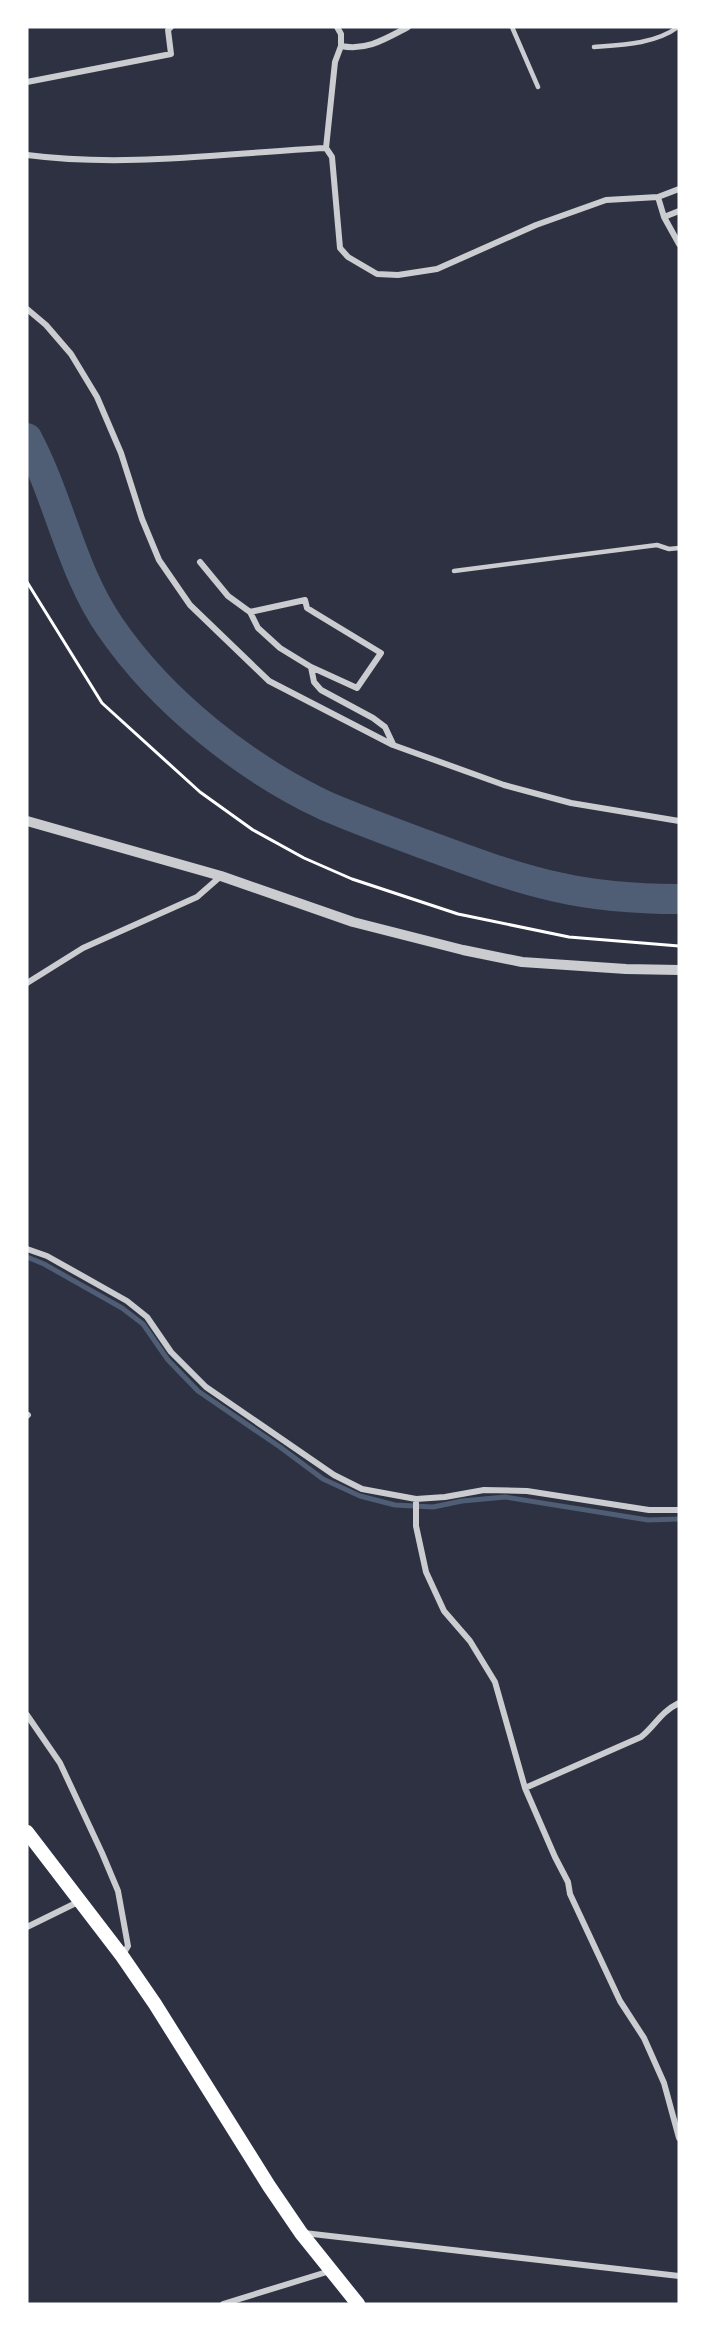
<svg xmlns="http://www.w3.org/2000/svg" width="706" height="2331" font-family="'Asap Condensed',sans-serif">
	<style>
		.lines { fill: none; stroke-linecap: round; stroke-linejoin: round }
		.stream { stroke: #4f5d75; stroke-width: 5 }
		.river { stroke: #4f5d75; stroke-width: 30 }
		.path { stroke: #fff; stroke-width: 3 }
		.service { stroke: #caccd0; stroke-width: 4.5 }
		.minor { stroke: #caccd0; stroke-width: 6 }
		.tertiary { stroke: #caccd0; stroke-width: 10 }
		.primary { stroke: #fff; stroke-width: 14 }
	</style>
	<rect width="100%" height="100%" fill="#2d3142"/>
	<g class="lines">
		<path class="stream" d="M27 1257 44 1264 122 1308 143 1324 168 1360 198 1391 280 1447 323 1479 360 1496 395 1505 433 1507 462 1501 505 1497 648 1520 679 1519"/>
		<path class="river" d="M27 438C60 500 71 571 111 628 162 702 245 768 326 806 361 821 397 834 432 847 473 862 515 878 557 887 596 896 639 899 679 899"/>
		<path class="path" d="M27 582 102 703 200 792 253 830 304 858 352 879 458 914 569 937 679 946"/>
		<path class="service" d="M512 27 538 87
			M594 47C622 45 655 44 678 27
			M454 571 657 545 669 549 679 548"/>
		<path class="minor" d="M337 27 341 34V46L335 62 326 148 332 157 340 248 348 257 377 274 398 275 437 269 536 225 606 200 658 197
			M341 46C367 51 385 39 408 27
			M27 82 171 54 168 30 171 27
			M27 155C126 168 227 153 326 148
			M679 189 658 197 664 217 679 244
			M664 217 679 211
			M27 309 46 325 71 354 97 397 121 453 142 519 159 560 190 605 269 681 393 745 504 785 571 803 679 821
			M200 562 228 596 250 612 258 628 280 648 311 667 314 682 321 690 373 718 385 727 393 744
			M250 612 305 600 307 608 315 613 381 653 357 688 311 667
			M27 983 83 948 197 897 221 876
			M27 1249 47 1256 127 1301 147 1317 171 1352 206 1387 334 1475 362 1489 416 1499 445 1497 484 1490 527 1491 649 1510H679
			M27 1416 28 1415
			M416 1499V1526L426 1572 444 1611 470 1641 495 1682 525 1788 555 1857 568 1882 570 1894 620 2001 644 2038 664 2083 679 2138
			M27 1715 60 1763 102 1853 118 1891 128 1946 122 1956
			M525 1788 641 1737C657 1724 659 1713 679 1703
			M27 1927 80 1901
			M304 2233 679 2276
			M223 2304 330 2271"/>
		<path class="tertiary" d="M27 821 221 876 353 922 463 950 522 962 626 969 679 970"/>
		<path class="primary" d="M27 1832 122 1956 155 2004 269 2186 301 2233 358 2304"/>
	</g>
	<rect width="706" height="2331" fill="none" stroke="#ffffff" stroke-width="57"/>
</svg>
